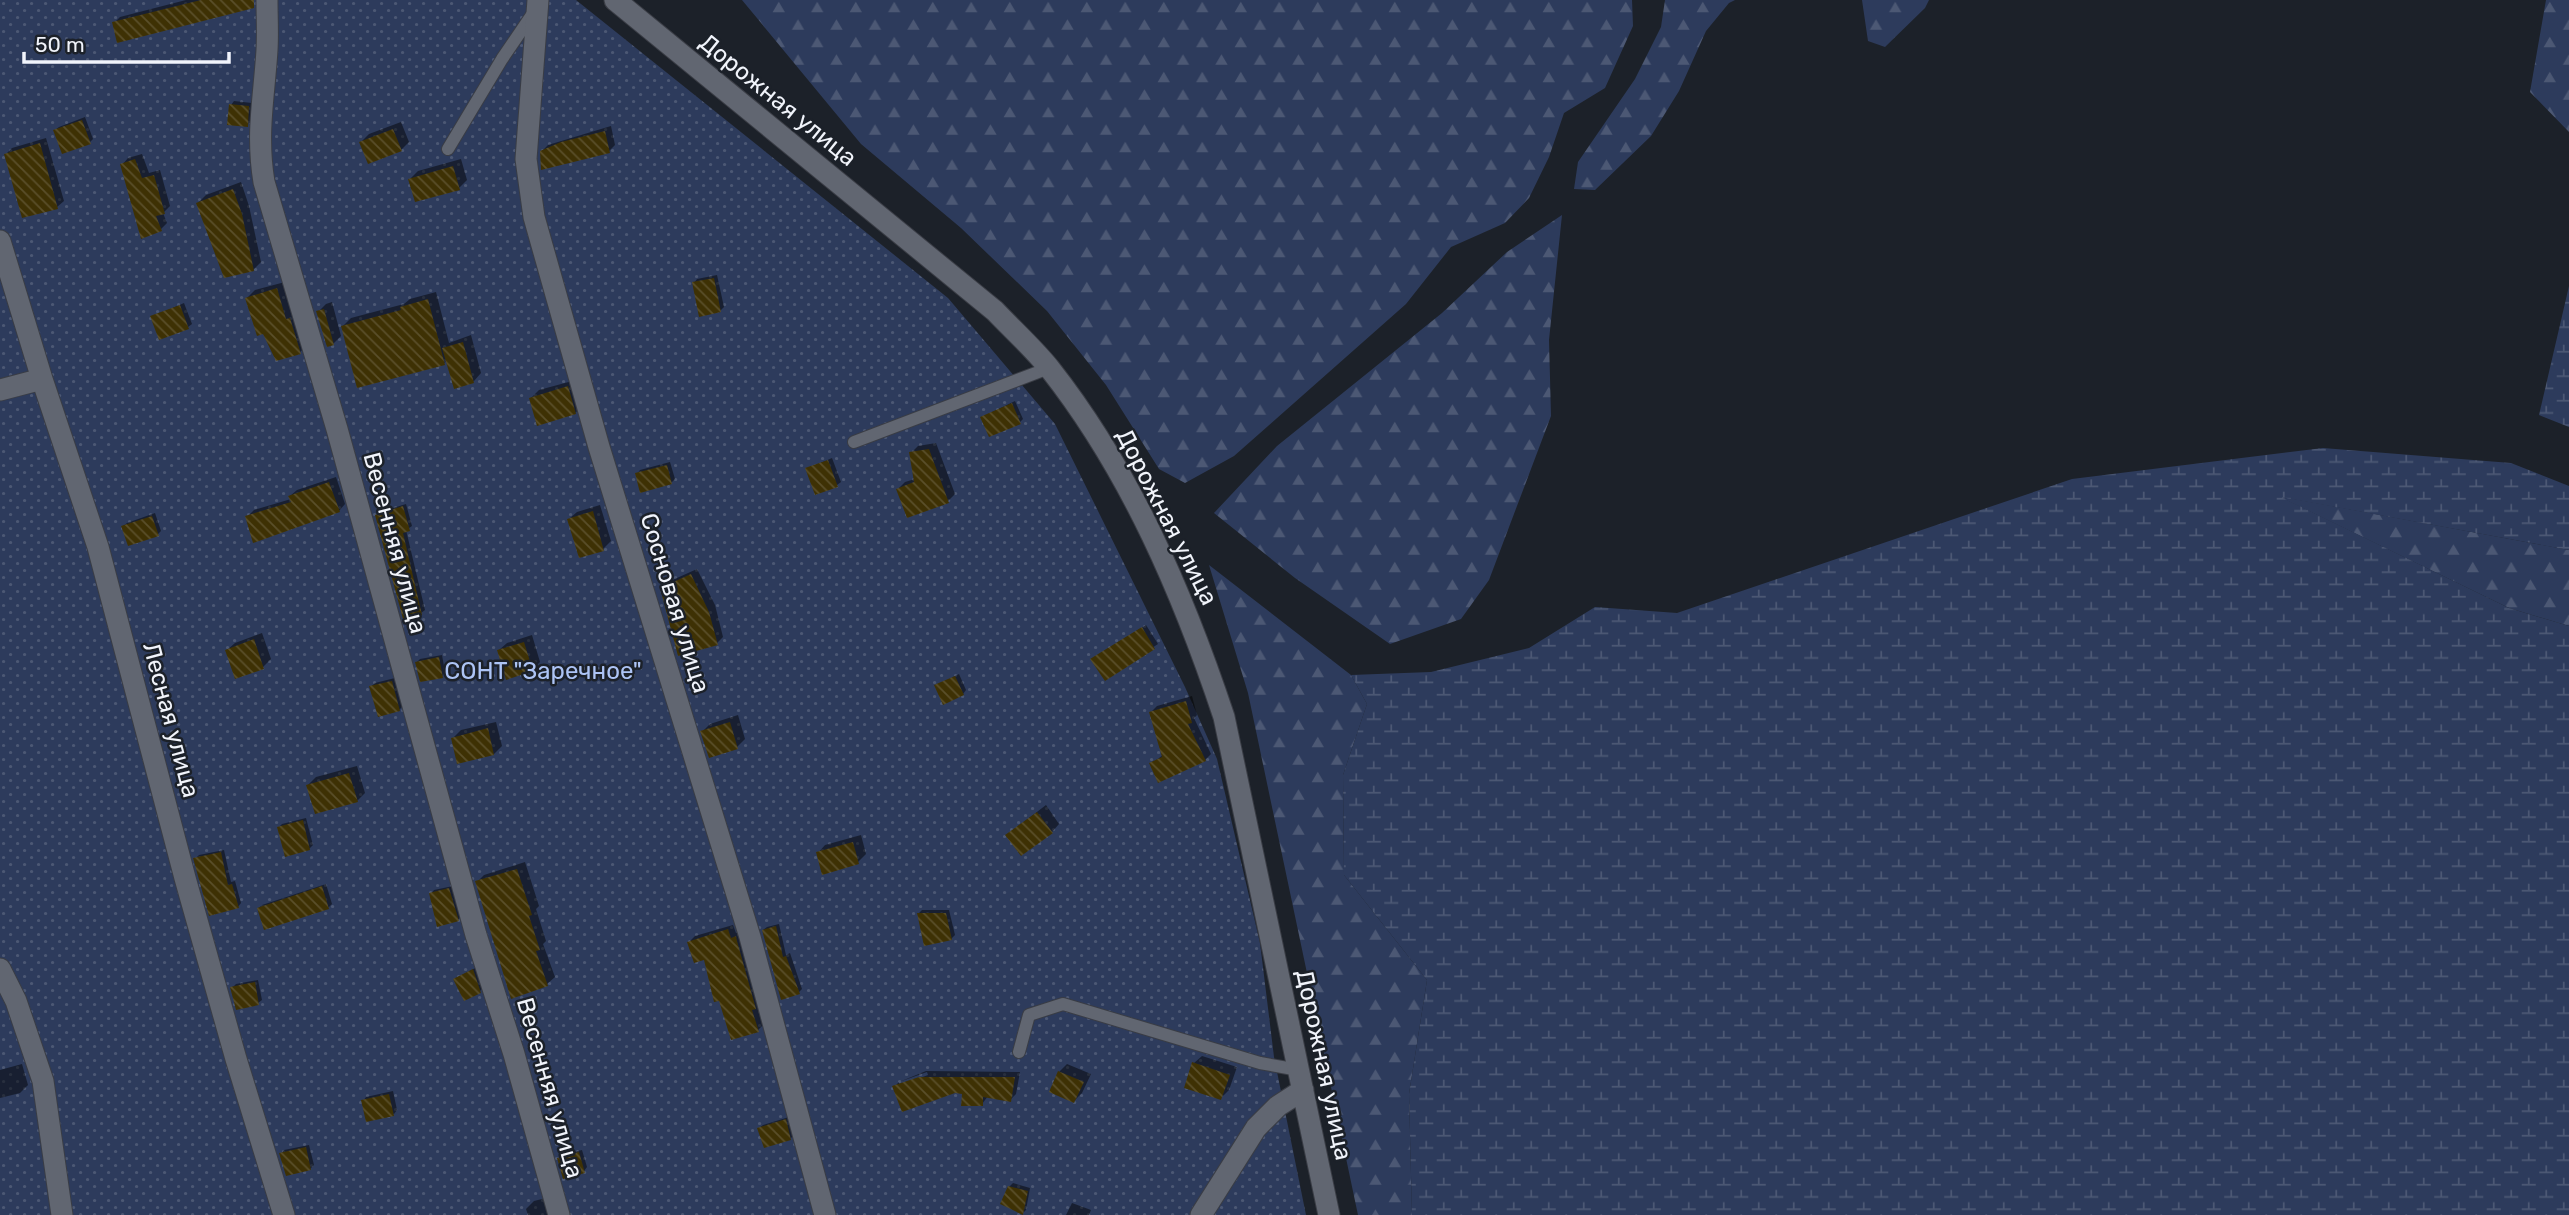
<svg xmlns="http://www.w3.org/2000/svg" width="2569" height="1215" font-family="Rubik,sans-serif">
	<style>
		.forest { fill: url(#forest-firs) }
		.wetland { fill: url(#wetland-marsh) }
		.garden { fill: url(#garden-dots) }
		.shadow { fill: #0007 }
		.building { fill: url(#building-back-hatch) }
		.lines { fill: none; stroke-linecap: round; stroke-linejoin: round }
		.lane-casing { stroke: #3a3d45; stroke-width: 14 }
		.street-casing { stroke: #3a3d45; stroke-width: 23 }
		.lane { stroke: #616671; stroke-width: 12 }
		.street { stroke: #616671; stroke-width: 21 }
		.labels { text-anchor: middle; stroke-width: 5; stroke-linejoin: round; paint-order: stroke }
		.street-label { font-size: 24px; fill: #f1f4fb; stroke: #1c2129 }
		.park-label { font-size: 24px; fill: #adc4f5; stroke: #1c2129 }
	</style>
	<defs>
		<pattern id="forest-firs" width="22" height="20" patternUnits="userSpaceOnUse" patternTransform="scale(1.75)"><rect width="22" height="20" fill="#2d3b5c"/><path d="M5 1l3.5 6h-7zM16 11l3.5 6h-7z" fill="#4c5874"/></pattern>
		<pattern id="wetland-marsh" width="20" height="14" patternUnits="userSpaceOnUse" patternTransform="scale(1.75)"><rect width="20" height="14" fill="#2d3b5c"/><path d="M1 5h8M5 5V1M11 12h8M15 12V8" fill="none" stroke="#4c5874"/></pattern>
		<pattern id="garden-dots" width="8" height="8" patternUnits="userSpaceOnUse" patternTransform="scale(1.75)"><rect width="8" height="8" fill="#2d3b5c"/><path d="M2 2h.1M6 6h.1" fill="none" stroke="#4c5874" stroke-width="1.8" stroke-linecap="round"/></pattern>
		<pattern id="building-back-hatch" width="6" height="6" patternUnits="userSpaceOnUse" patternTransform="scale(1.75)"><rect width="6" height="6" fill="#3e3104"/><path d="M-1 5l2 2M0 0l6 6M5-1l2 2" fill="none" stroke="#5a4f2a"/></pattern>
	</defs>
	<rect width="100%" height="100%" fill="#1c2129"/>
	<path class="forest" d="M742 0H1632L1633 26 1605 88 1564 113 1549 157 1529 198 1505 223 1451 247 1406 304 1234 456 1185 483 1159 469 1106 385 1047 311 961 228 861 144Z
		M1665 0H1735L1729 3 1706 31 1679 91 1651 136 1595 190 1574 189 1578 162 1635 79 1661 27Z
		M1862 0H1929L1925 8 1885 47 1868 41Z
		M2546 0H2569V132L2530 92Z
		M1562 215 1549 340 1551 416 1489 580 1461 619 1390 644 1295 578 1214 513 1277 446 1442 313 1507 252Z
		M2278 496 2569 550V626L2509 608Z
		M1209 565 1351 675 1367 704 1343 775 1344 875 1427 980 1409 1094 1412 1215H1358L1248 693Z"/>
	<path class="wetland" d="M2569 286V427L2539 415Z
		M2323 448 2511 463 2569 486V550L2281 497 2509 608 2569 626V1215H1412L1409 1094 1427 980 1344 875 1343 775 1367 704 1351 675 1431 672 1529 648 1595 607 1677 613 2072 479Z"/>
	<path class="garden" d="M0 0H576L948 298 1055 424 1185 687 1217 759 1260 943 1274 1057 1306 1215H0Z"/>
	<path class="shadow" d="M186 0H241L114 23 120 17Z
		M234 101 252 103 251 122 247 125 231 105Z
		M85 117 93 139 90 142 55 130 59 127Z
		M401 122 409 142 401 150 361 142 369 134Z
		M611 126 615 145 609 151H542L548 145Z
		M46 138 64 201 57 207 6 154 12 148Z
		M142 154 149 173 160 170 170 206 163 213 167 223 161 229 122 165 128 158Z
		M461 159 467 180 459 188 410 179 418 171Z
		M241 182 249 206 261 262 253 270 198 203 206 195Z
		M717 275 724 307 720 311 694 283 697 279Z
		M285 282 308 345 300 352 247 298 255 290Z
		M436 292 449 343 471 335 481 373 474 381 455 387 447 361 444 363 343 326 351 318 404 304 410 299Z
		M332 302 341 336 333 344 318 312 326 304Z
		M184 303 192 324 188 327 152 317Z
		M576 380 583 405 575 413 531 398 539 390Z
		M1015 401 1023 419 1020 422 982 417Z
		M936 443 955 494 948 501 898 489 905 482 915 479 911 453 918 446Z
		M832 458 841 482 837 485 807 469Z
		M670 462 675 479 671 483 637 474 640 470Z
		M336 477 345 504 339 511 247 517 254 510 291 499 290 496 297 490Z
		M406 504 412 526 406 530 425 610 421 613 377 516 380 512Z
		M600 505 611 541 603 549 569 519 577 512Z
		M155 513 161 531 158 534 123 526 127 523Z
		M697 569 715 605 723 637 717 643 662 589 668 582Z
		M1146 625 1158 644 1105 679 1096 656Z
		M262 633 271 659 263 667 236 677 227 650 235 643Z
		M532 635 540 662 532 670 499 650 507 643Z
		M442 655 445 672 442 676 417 662 420 659Z
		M959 674 966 690 963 694 936 686Z
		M395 678 403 706 399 710 371 687 375 683Z
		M1192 696 1197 715 1194 718 1211 754 1205 760 1151 764 1163 755 1151 712 1157 706Z
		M738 715 745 739 737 747 702 732 710 724Z
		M496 722 502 746 494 754 453 738 461 730Z
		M357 766 365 793 357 801 308 785 316 777Z
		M1046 805 1059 824 1052 832 1007 835Z
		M306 818 313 845 309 849 279 827 282 824Z
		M861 835 866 854 858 862 818 853 825 845Z
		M224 850 231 882 235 881 241 903 238 907 195 859 199 855Z
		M525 862 539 906 536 909 546 941 543 944 555 977 547 984 512 997 477 882 484 875Z
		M326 884 332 904 328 908H259L262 905Z
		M453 886 461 916 458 920 431 894 434 890Z
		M922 910H949L955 935 951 939 919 913Z
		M779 924 786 955 790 953 802 989 799 992 763 930 767 927Z
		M733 925 736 933 741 932 764 1024 758 1030 705 958 689 942 695 936Z
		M477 967 483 988 480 991 455 979Z
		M258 980 262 1000 258 1003 232 988 236 984Z
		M1202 1056 1237 1067 1229 1090 1221 1098 1194 1063Z
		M22 1064 28 1085 20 1093 0 1098V1070Z
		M1067 1064 1091 1074 1082 1093 1074 1101 1059 1072Z
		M926 1071 1020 1072 1016 1094 1010 1100 988 1096 982 1104 963 1093 894 1087 899 1082V1086L928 1075 927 1072 899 1082Z
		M393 1091 397 1110 394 1114 363 1101 366 1097Z
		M789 1117 794 1135 790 1139 759 1128 763 1125Z
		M309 1145 314 1165 310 1169 281 1154 284 1150Z
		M582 1150 587 1167 584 1171 559 1159 562 1155Z
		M1013 1183 1030 1188 1026 1210 1022 1214 1009 1187Z
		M550 1197 556 1215H528L526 1209 534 1201Z
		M1072 1203 1091 1210 1089 1215H1066Z"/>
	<path class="building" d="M201 0H254V8L117 43 112 22Z
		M229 104 249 106 248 127 227 125Z
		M82 120 91 144 62 154 53 130Z
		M393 129 402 151 368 164 359 142Z
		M605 131 610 153 541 170 540 151 561 142Z
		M40 143 58 209 22 218 4 154Z
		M135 159 142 178 154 175 165 214 156 216 162 231 141 239 120 164Z
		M453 166 460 190 415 202 408 179Z
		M233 189 242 214 254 271 224 278 196 203Z
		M714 278 721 312 699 317 692 282Z
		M277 288 286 319 290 318 301 354 276 361 263 334 257 336 245 298Z
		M428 299 445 365 357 388 341 326 401 310 400 307Z
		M180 305 189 329 159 340 150 316Z
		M324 309 334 345 327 347 316 311Z
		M463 342 474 383 454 389 442 348Z
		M568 386 576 414 537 426 529 398Z
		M1012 403 1021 424 989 437 980 417Z
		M929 449 949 503 907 518 896 489 914 482 909 452Z
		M828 460 838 487 815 495 805 468Z
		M667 465 672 484 640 493 635 473Z
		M329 482 340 512 253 543 245 516 291 502 288 496Z
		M403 506 410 531 403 533 422 615 403 619 375 515Z
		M593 511 604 551 579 558 567 519Z
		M152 516 159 536 128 546 121 526Z
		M691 574 709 612 718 645 678 656 660 588Z
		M1142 627 1155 649 1105 681 1090 659Z
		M254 639 264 669 235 679 225 650Z
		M524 642 533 671 506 680 497 650Z
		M439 657 443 678 420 682 415 662Z
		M955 676 964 695 943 705 934 685Z
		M392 681 400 711 378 717 369 686Z
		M1186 701 1192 723 1188 724 1206 761 1158 783 1149 763 1162 757 1149 712Z
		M730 722 738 749 709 758 700 731Z
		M488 728 494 755 457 764 451 738Z
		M349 773 358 802 315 814 306 785Z
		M1037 812 1053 833 1021 856 1005 835Z
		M303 820 310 850 285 857 277 827Z
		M853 842 859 864 822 875 816 852Z
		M221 852 228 885 232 884 239 908 209 916 193 858Z
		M517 869 532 915 529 916 540 950 536 951 548 986 511 999 475 881Z
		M322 886 329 909 264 930 257 908Z
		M449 888 459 921 437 927 429 893Z
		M917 913H946L952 940 924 946Z
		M776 926 783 957 786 956 800 994 781 1000 762 930Z
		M728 929 731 938 736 936 737 941 756 1009 752 1010 759 1032 731 1040 719 1001 714 1002 704 960 694 963 687 942Z
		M473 969 481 993 464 1001 453 979Z
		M255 982 259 1005 236 1010 230 987Z
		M1192 1062 1230 1075 1221 1100 1184 1088Z
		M1058 1071 1084 1082 1074 1103 1049 1092Z
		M919 1077H1015L1011 1102 983 1097V1106H961L962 1094 955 1093 902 1112 892 1086Z
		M389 1094 394 1116 366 1122 361 1100Z
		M786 1119 791 1140 764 1148 757 1128Z
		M306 1147 311 1170 286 1176 279 1153Z
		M579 1152 585 1173 563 1179 557 1158Z
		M1008 1186 1028 1191 1023 1215 1000 1204Z"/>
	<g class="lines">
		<defs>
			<path id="lane" d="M448 149 502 59 534 12
				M854 442 1049 368
				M1019 1052 1029 1015 1063 1004 1260 1063 1299 1070"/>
			<path id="street" d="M267 0C267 17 268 33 267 50 264 98 256 134 264 182L337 429 476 935 514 1054 559 1215
				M538 0 526 159 534 217 599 447 750 937 825 1215
				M615 0 995 311C1013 330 1034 349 1050 369 1131 472 1183 594 1224 717L1329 1215
				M0 241 42 379 98 547 185 878 236 1059 284 1215
				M0 390 42 379
				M0 969 16 1001 43 1081 62 1215
				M1201 1215 1256 1128 1278 1106 1303 1090"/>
		</defs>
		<use href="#lane" class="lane-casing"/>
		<use href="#street" class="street-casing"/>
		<use href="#lane" class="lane"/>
		<use href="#street" class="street"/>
	</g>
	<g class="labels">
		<g class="street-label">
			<text transform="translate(778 100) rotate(39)" y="8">Дорожная улица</text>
			<text transform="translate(1167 517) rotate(63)" y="8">Дорожная улица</text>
			<text transform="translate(395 543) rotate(75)" y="8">Весенняя улица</text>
			<text transform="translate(675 603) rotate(73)" y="8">Сосновая улица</text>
			<text transform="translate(171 720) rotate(75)" y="8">Лесная улица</text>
			<text transform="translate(1324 1065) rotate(78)" y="8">Дорожная улица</text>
			<text transform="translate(550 1088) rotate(74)" y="8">Весенняя улица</text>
		</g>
		<g class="park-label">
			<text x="543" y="679">СОНТ "Заречное"</text>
		</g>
	</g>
	<path d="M24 52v10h205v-10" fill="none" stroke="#f1f4fb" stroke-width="3.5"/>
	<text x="35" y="52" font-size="21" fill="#f1f4fb" stroke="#1c2129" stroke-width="5" paint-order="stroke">50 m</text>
</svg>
